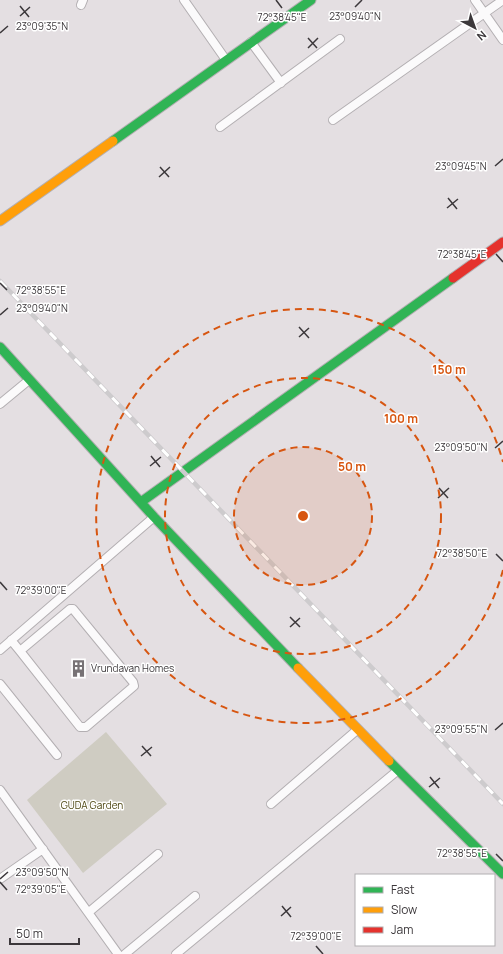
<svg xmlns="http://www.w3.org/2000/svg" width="503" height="954" font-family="Manrope,sans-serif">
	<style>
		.park { fill: #cfccc2 }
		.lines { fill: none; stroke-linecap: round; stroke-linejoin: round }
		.street-casing { stroke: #b3afb2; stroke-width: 10 }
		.fast-casing { stroke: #b3afb2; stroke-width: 11 }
		.slow-casing { stroke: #b3afb2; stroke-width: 11 }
		.jam-casing { stroke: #b3afb2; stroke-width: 11 }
		.street { stroke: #fbfafb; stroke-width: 8 }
		.fast { stroke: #30b455; stroke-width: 9 }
		.slow { stroke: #ff9f0a; stroke-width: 9 }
		.jam { stroke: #e5322d; stroke-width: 9 }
		.rail-casing { stroke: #cdcbcd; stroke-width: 4.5 }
		.rail { stroke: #fff; stroke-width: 3; stroke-dasharray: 9; stroke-linecap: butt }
		.ticks { fill: none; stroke: #3c383b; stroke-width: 1.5 }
		.ring { fill: none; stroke: #d75611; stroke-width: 2; stroke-dasharray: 7 5 }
		.labels { text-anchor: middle; stroke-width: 3; stroke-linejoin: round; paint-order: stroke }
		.poi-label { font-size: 10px; fill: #3c383b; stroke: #fff; text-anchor: start }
		.park-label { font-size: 10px; fill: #4e4712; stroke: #fff }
		.ticks-label { font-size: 10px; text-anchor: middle; fill: #3c383b; stroke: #fff; stroke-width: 3; stroke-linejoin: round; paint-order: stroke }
		.centre { fill: #d75611; stroke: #fff; stroke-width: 2 }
		.ring-label { font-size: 12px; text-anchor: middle; font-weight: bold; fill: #d75611; stroke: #fff; stroke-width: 3; stroke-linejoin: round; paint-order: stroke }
	</style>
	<rect width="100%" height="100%" fill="#e4dfe2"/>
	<path class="park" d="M106 732 167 804 83 873 27 800Z"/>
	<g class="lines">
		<defs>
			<path id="street" d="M184 0 226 60
				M475 0 503 40
				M81 5 83 0
				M251 42 281 83
				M333 120 503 0
				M220 127 340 39
				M0 404 29 380
				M11 640 20 651 80 727H86L134 686 133 682 73 609H70L20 651
				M0 650 154 517
				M0 684 57 755
				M0 790 118 954
				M271 804 357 730
				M0 879 43 849
				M89 912 158 854
				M125 954 195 896
				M176 954 397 771"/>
			<path id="fast" d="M113 141 311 0
				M0 347 154 517 298 668
				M141 502 453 278
				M389 761 503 874"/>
			<path id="slow" d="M0 221 113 141
				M298 668 389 761"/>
			<path id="jam" d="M453 278 503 242"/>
		</defs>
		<use href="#street" class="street-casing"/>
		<use href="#fast" class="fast-casing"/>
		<use href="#slow" class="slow-casing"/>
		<use href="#jam" class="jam-casing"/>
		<use href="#street" class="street"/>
		<use href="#fast" class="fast"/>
		<use href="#slow" class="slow"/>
		<use href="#jam" class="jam"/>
		<defs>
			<path id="rail" d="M0 281 503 804"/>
		</defs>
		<use href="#rail" class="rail-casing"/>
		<use href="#rail" class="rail"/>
	</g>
	<path class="ticks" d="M276 0 282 8M20 6 29 17M355 7 362 0M20 16 30 7M0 33 8 26M308 38 317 48M308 48 318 38M495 166 503 159M160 167 169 177M159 177 170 167M448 198 457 209M447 208 458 199M496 254 503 262M0 283 7 290M0 315 8 308M299 327 309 338M299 337 309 328M495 448 503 441M151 456 160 467M150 466 161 457M439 488 448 498M438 498 449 488M496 554 503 561M0 582 7 590M290 617 300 627M290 627 300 618M495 730 503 723M142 746 151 756M141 756 152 747M430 777 439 788M429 787 440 778M496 854 503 861M0 879 8 872M0 882 7 890M282 906 291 917M281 916 291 907M316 946 323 954"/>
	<circle cx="303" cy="516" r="69" fill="#d75611" fill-opacity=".12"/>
	<g class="ring">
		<circle cx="303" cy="516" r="69"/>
		<circle cx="303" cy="516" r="138"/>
		<path d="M503 570A207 207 0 1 1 503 462"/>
	</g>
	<defs>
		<symbol id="building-bare" viewBox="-9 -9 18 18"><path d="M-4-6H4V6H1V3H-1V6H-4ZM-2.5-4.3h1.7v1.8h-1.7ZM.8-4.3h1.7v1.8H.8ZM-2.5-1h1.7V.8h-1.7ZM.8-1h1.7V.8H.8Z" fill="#777275" stroke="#fff" stroke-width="2.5" paint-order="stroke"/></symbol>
	</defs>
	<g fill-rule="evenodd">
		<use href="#building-bare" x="66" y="656" width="25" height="25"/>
	</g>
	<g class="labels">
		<g class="poi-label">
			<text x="91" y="672">Vrundavan Homes</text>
		</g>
		<g class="park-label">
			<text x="92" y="809">GUDA Garden</text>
		</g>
	</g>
	<g class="ticks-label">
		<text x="355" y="20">23°09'40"N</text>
		<text x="282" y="21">72°38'45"E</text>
		<text x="42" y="30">23°09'35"N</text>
		<text x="461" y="170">23°09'45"N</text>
		<text x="462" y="258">72°38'45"E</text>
		<text x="41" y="294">72°38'55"E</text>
		<text x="42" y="312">23°09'40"N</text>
		<text x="461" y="451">23°09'50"N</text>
		<text x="462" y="557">72°38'50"E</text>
		<text x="41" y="594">72°39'00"E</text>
		<text x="461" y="733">23°09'55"N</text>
		<text x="462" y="857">72°38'55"E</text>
		<text x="42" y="876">23°09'50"N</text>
		<text x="41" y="893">72°39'05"E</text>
		<text x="316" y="940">72°39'00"E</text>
	</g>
	<circle cx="303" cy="516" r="6" class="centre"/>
	<g class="ring-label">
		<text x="449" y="374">150 m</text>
		<text x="401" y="423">100 m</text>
		<text x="352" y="471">50 m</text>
	</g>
	<rect x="355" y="874" width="140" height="72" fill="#ffffff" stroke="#b1afb1"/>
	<rect x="363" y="887" width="20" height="6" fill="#30b455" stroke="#b1afb1"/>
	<text x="391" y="894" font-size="12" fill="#3c383b">Fast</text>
	<rect x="363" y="907" width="20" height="6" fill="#ff9f0a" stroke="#b1afb1"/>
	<text x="391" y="914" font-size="12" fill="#3c383b">Slow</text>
	<rect x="363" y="927" width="20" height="6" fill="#e5322d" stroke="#b1afb1"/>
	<text x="391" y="934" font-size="12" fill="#3c383b">Jam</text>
	<g transform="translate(475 28) rotate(139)" stroke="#ffffff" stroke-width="3" paint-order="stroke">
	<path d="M0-3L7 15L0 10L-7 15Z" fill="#3c383b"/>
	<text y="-6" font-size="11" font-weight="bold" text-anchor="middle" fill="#3c383b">N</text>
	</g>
	<path d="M10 938v6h69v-6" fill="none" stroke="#3c383b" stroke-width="2"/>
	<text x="16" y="938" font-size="12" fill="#3c383b" stroke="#ffffff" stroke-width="3" paint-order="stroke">50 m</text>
</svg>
